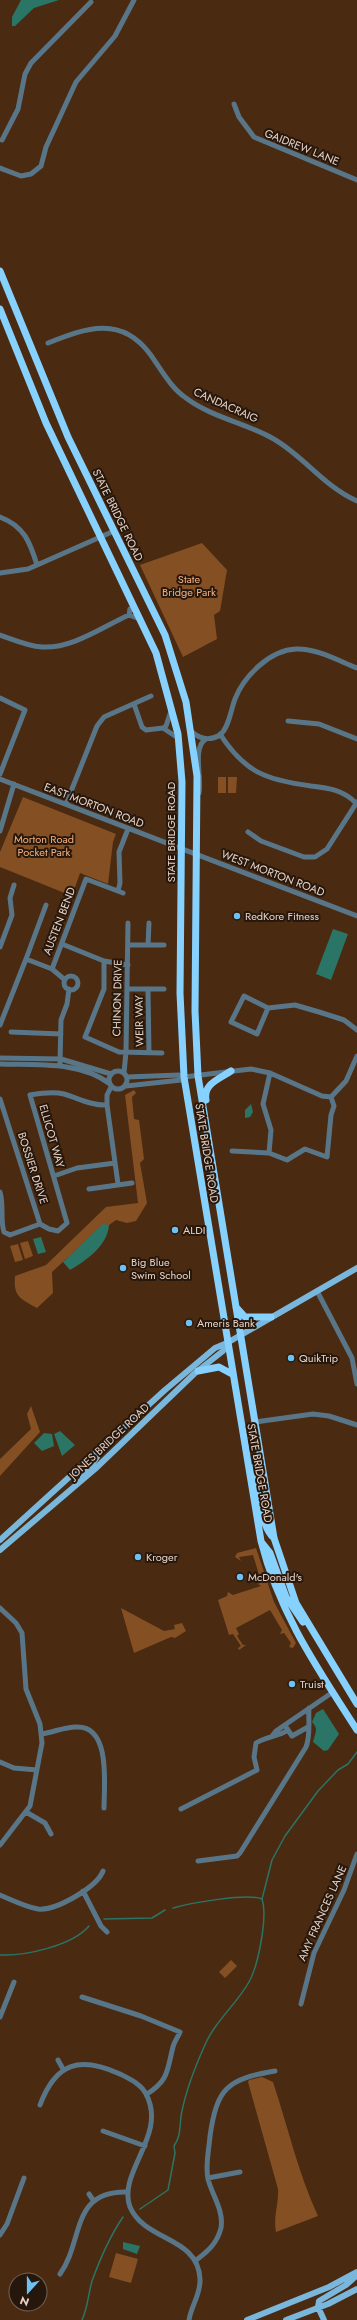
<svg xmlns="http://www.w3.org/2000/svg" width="357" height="2320" font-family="Jost,sans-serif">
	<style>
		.green { fill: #854f24 }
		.water { fill: #2a7565 }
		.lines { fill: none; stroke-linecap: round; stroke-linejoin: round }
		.stream { stroke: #2a7565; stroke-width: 1.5 }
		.minor { stroke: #597688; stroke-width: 5 }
		.major { stroke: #7ab7dc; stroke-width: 6 }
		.highway { stroke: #86d1fe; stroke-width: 7 }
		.poi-dot { fill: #6ec2f3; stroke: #26170d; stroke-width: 1.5 }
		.labels { text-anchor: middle; stroke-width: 4; stroke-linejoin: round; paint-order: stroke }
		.street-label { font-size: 11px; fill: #e8d2c4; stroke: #26170d }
		.park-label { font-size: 11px; fill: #f4b080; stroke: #26170d }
		.poi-label { font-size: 11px; fill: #e8d2c4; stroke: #26170d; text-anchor: start }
	</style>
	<rect width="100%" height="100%" fill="#4a2a11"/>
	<path class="green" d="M202 543 227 570 220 611 214 615 217 639 183 657 140 565Z
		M218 777H226V793H218Z
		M228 777H237L236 793H228Z
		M23 797 116 834 113 842 108 884 80 873 72 896 0 867V852Z
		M134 1090 136 1093 132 1097 134 1119 139 1120 144 1159 140 1163 147 1203 136 1221 127 1223 116 1220 109 1225H103L52 1272 53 1293 37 1308C20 1299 13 1296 15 1276L46 1265 106 1207 138 1203 125 1095Z
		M28 1241 33 1256 25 1259 20 1243Z
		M18 1244 23 1260 15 1262 10 1246Z
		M31 1406 40 1432 0 1476V1459L31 1429 27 1414Z
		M256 1548 274 1602 296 1643 293 1648 289 1647 291 1643 284 1633 280 1634 282 1630 270 1610 236 1628 239 1634 237 1636 243 1645H246L239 1650 238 1648 241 1646 233 1634 229 1635 218 1600 227 1596 228 1592 233 1595 261 1586 258 1584 261 1581 253 1555 239 1557 241 1561 235 1557 237 1553Z
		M121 1608 164 1631 175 1629 174 1625 182 1623 186 1631 175 1638 171 1637 134 1653Z
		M231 1960 237 1966 225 1978 219 1972Z
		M262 2077 273 2082C288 2127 298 2173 318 2216L276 2232C273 2216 279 2204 278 2189L248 2082 249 2080Z
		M116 2253 138 2259 131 2283 109 2277Z"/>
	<path class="water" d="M21 0H59L34 8 15 26H12V17Z
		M333 929 348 934 331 980 316 974Z
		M251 1104 253 1112 250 1117 245 1118V1110Z
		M103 1224 109 1225C108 1245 86 1261 70 1270L63 1262Z
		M41 1237 46 1252 38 1254 33 1239Z
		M60 1431 75 1445 62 1456 54 1434Z
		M44 1433 52 1434 54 1446 42 1451 34 1443Z
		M323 1709 339 1734 328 1750 324 1751 313 1742C315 1733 319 1729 312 1722L316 1713Z
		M123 2242 140 2246 137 2254 123 2249Z"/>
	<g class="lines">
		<path class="stream" d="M173 1908C190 1903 247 1893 262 1899
			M104 1919 152 1918 165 1910
			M0 1955C25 1956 72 1946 89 1926
			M140 2209 168 2190 175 2153 174 2146C182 2135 179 2123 182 2111 186 2091 196 2065 204 2047 214 2022 236 2005 249 1982 258 1966 268 1917 262 1899L272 1860 285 1836 318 1791 338 1770 348 1764 357 1752
			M82 2320C88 2307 88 2295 92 2281 100 2259 110 2236 123 2217"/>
		<path class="minor" d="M234 104 239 117 254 137 357 180
			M2 140 18 109 25 74 31 63 91 2
			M0 168 21 176 31 174 41 166 46 147 76 82 115 36 134 0
			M48 343C86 328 121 315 150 354 161 369 170 387 186 398 211 417 245 423 272 438 303 455 323 486 357 501
			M0 517C24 526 30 542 37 565
			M0 573 28 569 114 531
			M129 615 130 609
			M0 635C14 640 28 646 42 647 72 649 102 627 129 615L140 619
			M0 698 25 710 0 774
			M134 704 142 727 146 730 163 728 178 738
			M288 721 319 724 357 739
			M163 728 166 726 171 711
			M192 732C200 739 210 741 220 735 229 728 231 709 235 699 244 676 270 650 296 649 316 648 339 661 357 668
			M220 734C245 773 267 780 311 786 329 788 343 790 356 803
			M0 779 357 916
			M199 793C202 778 192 747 206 739
			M66 804 97 726 104 717 151 696
			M0 831 14 784
			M248 832 261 841 304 857H315L327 849 357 802
			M118 891 120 883 119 852 128 829
			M62 944 104 961 128 965
			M128 945H164
			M148 945 149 923
			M0 947 12 915 10 898 14 885
			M26 959 46 905
			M104 961V989L85 1037 119 1052 162 1053
			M64 983a7 7 0 1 1 14 0a7 7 0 1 1-14 0Z
			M65 980 52 969 86 879 123 893
			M127 989H164
			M148 989 149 1053
			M268 1008 257 1034 231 1022 244 996 268 1008 295 1005 319 1012 344 1020 357 1030
			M0 1025 26 959 52 969
			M11 1032 61 1034
			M0 1058 61 1059 111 1074
			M60 1063 61 1020 67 1004 69 989
			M0 1064C35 1065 81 1061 110 1084
			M109 1080a9 9 0 1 1 18 0a9 9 0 1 1-18 0Z
			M124 1073 126 1052 128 923
			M127 1077 179 1075 184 1077 251 1069 270 1073 322 1096 331 1097 346 1081 357 1056
			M126 1086 181 1080 184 1077
			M111 1087 107 1095V1105L118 1184
			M0 1099 40 1224 49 1229 58 1231 67 1223 30 1095C41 1093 53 1091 64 1094 78 1098 92 1106 107 1105
			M232 1151 269 1153 287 1160 305 1149 327 1157 331 1115 334 1106 331 1097
			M269 1153 271 1130 263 1104 270 1073
			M54 1176 77 1168 115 1163
			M89 1189 132 1183
			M0 1192C4 1205 0 1220 4 1232L10 1235 40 1224
			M317 1291 352 1358 357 1384
			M255 1422 313 1414 329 1416 357 1425
			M0 1608 16 1623 22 1633 26 1689 40 1724 42 1743 30 1806 0 1845
			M286 1727 292 1736 308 1727
			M42 1734C54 1732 67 1726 78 1727 111 1727 104 1786 104 1808
			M272 1736 276 1731 333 1692
			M0 1762 14 1768 37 1770
			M181 1809 257 1770 254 1757 256 1743C267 1736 278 1737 288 1730
			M26 1812 45 1823 51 1834
			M198 1861 237 1856 240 1853 306 1747C311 1734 308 1721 309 1708
			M83 1891 101 1926 107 1932
			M0 1895C12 1900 26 1907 38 1909 56 1911 97 1887 103 1871
			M82 1997 141 2016 180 2032C178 2037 174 2042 173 2047 167 2070 169 2080 147 2094
			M301 2004 314 1953 344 1890 357 1854
			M0 2017 14 1982
			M58 2060 63 2069
			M40 2105C56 2062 80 2056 120 2074 130 2079 141 2084 146 2094 168 2135 117 2172 130 2207 145 2242 198 2236 200 2279 201 2294 191 2306 189 2320
			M103 2131 145 2146
			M208 2178 240 2172
			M89 2194 93 2200
			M0 2235 7 2224 24 2178
			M195 2261C207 2252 217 2244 221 2228 224 2210 212 2195 208 2179 205 2165 209 2150 210 2136 217 2088 227 2079 275 2071
			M60 2274C84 2241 70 2190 128 2192"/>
		<path class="major" d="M83 1477 97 1457
			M0 1540 165 1390 215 1348 227 1343 357 1268
			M0 1550 95 1469 195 1373 223 1351 227 1343
			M247 2320 329 2287 357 2272
			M286 2320 328 2304 357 2289
			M324 2320 318 2307 319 2301 346 2285 356 2276"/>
		<path class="highway" d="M0 271 68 437 165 635 186 702 197 776 195 1011 198 1076 274 1538 296 1603 357 1704
			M0 309 46 423 156 653 178 734 182 782 180 993 184 1077 261 1541C279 1613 318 1669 357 1730
			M206 1100C203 1084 219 1079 231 1071
			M236 1307 245 1317H271
			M198 1371 219 1367 232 1374
			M252 1468C258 1486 260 1527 274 1538
			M262 1543 270 1553 286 1597 303 1622"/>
	</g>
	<g class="poi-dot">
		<circle cx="237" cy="916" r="4"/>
		<circle cx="175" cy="1230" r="4"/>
		<circle cx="123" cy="1268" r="4"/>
		<circle cx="189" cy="1323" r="4"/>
		<circle cx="291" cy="1358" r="4"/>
		<circle cx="138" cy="1557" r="4"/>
		<circle cx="240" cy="1577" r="4"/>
		<circle cx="292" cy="1684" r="4"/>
	</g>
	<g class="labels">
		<g class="street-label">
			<text transform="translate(302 147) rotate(22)" y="4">GAIDREW LANE</text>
			<text transform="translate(226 405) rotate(24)" y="4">CANDACRAIG</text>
			<text transform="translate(118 515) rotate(64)" y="4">STATE BRIDGE ROAD</text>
			<text transform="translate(94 805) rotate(21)" y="4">EAST MORTON ROAD</text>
			<text transform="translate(171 832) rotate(-90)" y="4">STATE BRIDGE ROAD</text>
			<text transform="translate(273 873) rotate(21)" y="4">WEST MORTON ROAD</text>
			<text transform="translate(59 921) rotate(-69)" y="4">AUSTEN BEND</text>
			<text transform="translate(117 998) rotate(-89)" y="4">CHINON DRIVE</text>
			<text transform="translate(139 1021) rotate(-91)" y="4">WEIR WAY</text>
			<text transform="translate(52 1136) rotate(74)" y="4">ELLICOT WAY</text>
			<text transform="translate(207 1153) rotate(81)" y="4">STATE BRIDGE ROAD</text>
			<text transform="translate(33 1168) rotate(72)" y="4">BOSSIER DRIVE</text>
			<text transform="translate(109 1441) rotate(-43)" y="4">JONES BRIDGE ROAD</text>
			<text transform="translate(260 1473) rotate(80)" y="4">STATE BRIDGE ROAD</text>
			<text transform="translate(322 1913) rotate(-66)" y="4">AMY FRANCES LANE</text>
		</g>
		<g class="park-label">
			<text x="189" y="583">State<tspan x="189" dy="13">Bridge Park</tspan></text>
			<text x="44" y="843">Morton Road<tspan x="44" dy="13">Pocket Park</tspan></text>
		</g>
		<g class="poi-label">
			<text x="245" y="920">RedKore Fitness</text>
			<text x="183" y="1234">ALDI</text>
			<text x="131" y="1266">Big Blue<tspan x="131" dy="13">Swim School</tspan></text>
			<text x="197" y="1327">Ameris Bank</text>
			<text x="299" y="1362">QuikTrip</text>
			<text x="146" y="1561">Kroger</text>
			<text x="248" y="1581">McDonald's</text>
			<text x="300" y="1688">Truist</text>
		</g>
	</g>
	<g transform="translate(28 2292) rotate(201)"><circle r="19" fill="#26170d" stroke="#746256"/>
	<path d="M0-3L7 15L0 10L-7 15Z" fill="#6ec2f3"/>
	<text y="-6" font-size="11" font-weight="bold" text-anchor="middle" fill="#e8d2c4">N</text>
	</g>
</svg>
